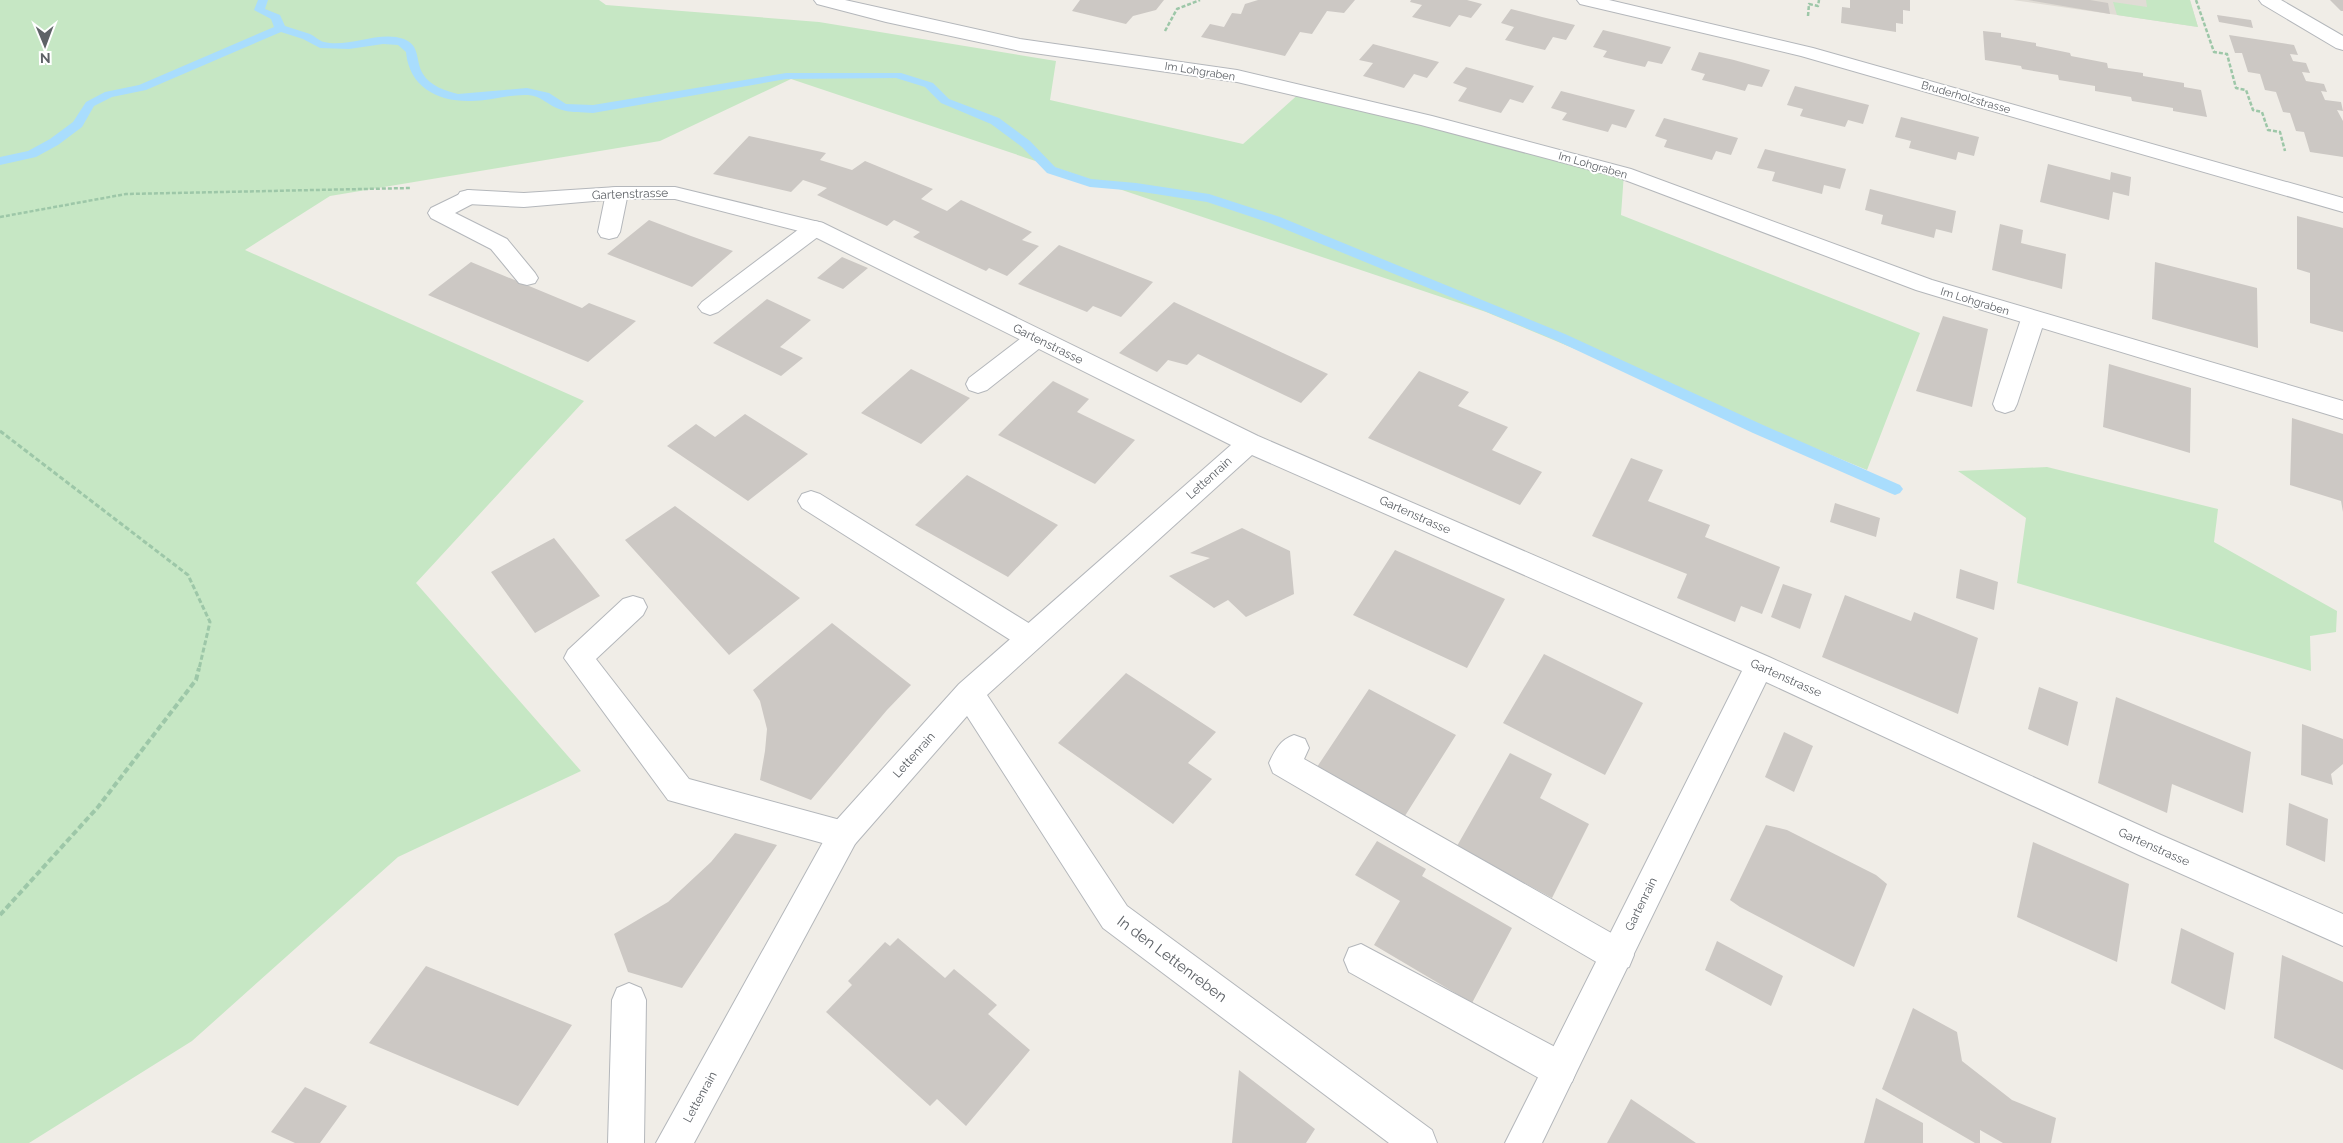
<svg xmlns="http://www.w3.org/2000/svg" width="2343" height="1143" font-family="Raleway,sans-serif">
	<style>
		.education { fill: #e0dcd5 }
		.green { fill: #c6e7c4 }
		.lines { fill: none; stroke-linecap: round; stroke-linejoin: round }
		.stream { fill: #a9ddfd; fill-rule: evenodd }
		.building { fill: #ccc8c4 }
		.service-casing { stroke: #b4b7bb; stroke-width: 2 }
		.minor-casing { stroke: #b4b7bb; stroke-width: 2 }
		.path-far2 { stroke: #9dc7a8; stroke-width: 2.5; stroke-dasharray: 4 2; stroke-linecap: butt }
		.path-far1 { stroke: #9dc7a8; stroke-width: 3; stroke-dasharray: 5 2.5; stroke-linecap: butt }
		.path { stroke: #9dc7a8; stroke-width: 4; stroke-dasharray: 6 3; stroke-linecap: butt }
		.service { fill: #fff; fill-rule: evenodd }
		.minor { fill: #fff; fill-rule: evenodd }
		.labels { text-anchor: middle; stroke-width: 4; stroke-linejoin: round; paint-order: stroke }
		.far-street-label { font-size: 11px; fill: #5e6267; stroke: #fff }
		.street-label { font-size: 12px; fill: #5e6267; stroke: #fff }
		.near-street-label { font-size: 15px; fill: #5e6267; stroke: #fff }
	</style>
	<rect width="100%" height="100%" fill="#f0ede7"/>
	<path class="education" d="M2013 0H2190L2198 27 2117 15Z"/>
	<path class="green" d="M0 0H599L606 5 819 22 1056 61 1050 100 1243 144 1302 91 1624 173 1621 215 1920 333 1867 470 1486 312 791 79 660 141 330 196 245 250 584 401 416 583 581 771 398 857 192 1041 29 1143H0Z
		M2146 0H2190L2198 27 2117 15 2113 2 2147 7Z
		M2047 467 2218 509 2214 542 2337 611 2336 632 2310 636 2311 671 2017 583 2026 518 1958 471Z"/>
	<g class="lines">
		<path class="stream" d="M258 0H268L265 9 280 15 285 26C293 29 302 31 310 34 315 36 319 41 324 42 349 48 379 30 404 39 421 46 415 61 423 74 430 86 446 91 458 94L527 88 549 93 566 104 593 105 786 73H901L933 83 949 99 999 118 1030 141 1055 167 1091 179 1136 183 1209 194 1280 217 1565 334 1763 425 1900 485 1903 489 1900 493 1895 495 1890 493 1753 433 1555 340 1270 223 1207 202 1136 191 1090 187 1047 173 1022 147 991 124 941 103 925 87 896 78 786 79 593 113C582 112 570 113 559 109 547 105 542 96 528 95 509 94 490 101 471 101 438 102 409 87 406 52L398 45 383 44 349 49 320 48 303 39 281 32 146 90 112 97 94 106 82 127 58 145 36 157 0 165V157L28 151 50 139 73 122 86 102 105 92 139 85 274 27 271 19 254 10Z"/>
	</g>
	<path class="building" d="M1080 0H1164L1156 10 1133 16 1126 24 1072 11Z
		M1258 0H1355L1344 13 1327 11 1312 34 1300 32 1285 56 1201 37 1210 24 1224 27 1232 13 1241 14 1245 4Z
		M1411 0H1467L1482 4 1471 18 1459 15 1450 27 1412 17 1422 5 1410 2Z
		M1850 0H1910V11L1903 10V24L1896 23V32L1841 23 1842 7 1850 8Z
		M2028 0H2090L2108 3 2110 14Z
		M2330 0H2343V11H2341Z
		M1511 9 1542 17 1575 25 1566 40 1553 37 1545 50 1524 45 1505 40 1514 27 1501 23Z
		M2217 15 2251 20 2253 28 2219 22Z
		M1603 30 1636 38 1671 47 1662 64 1648 61 1645 67 1623 62 1603 57 1607 51 1593 47Z
		M1983 31 2001 33V37L2036 43V46L2070 53 2071 56 2107 63 2108 68 2143 73V76L2184 83V87L2201 90 2207 117 2173 111V108L2132 101 2131 97 2095 91V86L2059 80 2058 75 2022 69 2021 66 1985 60Z
		M2229 35 2294 45 2298 55 2290 54 2293 61 2306 63 2310 73 2302 72 2306 81 2324 84 2327 92 2321 91 2325 100 2341 102 2343 111 2337 110 2343 121V157L2310 152 2304 132 2296 131 2290 113 2283 112 2276 92 2265 90 2260 74 2248 72 2242 53H2235Z
		M1373 44 1439 62 1427 78 1414 74 1404 88 1363 76 1373 63 1359 60Z
		M1699 52 1734 60 1770 70 1762 87 1748 84 1745 91 1723 85 1702 80 1705 74 1691 70Z
		M1466 67 1534 86 1523 103 1510 99 1501 113 1458 101 1467 88 1453 83Z
		M1795 86 1869 105 1863 124 1848 120 1845 127 1800 116 1803 109 1787 105Z
		M1561 91 1635 110 1626 128 1612 124 1608 132 1562 120 1567 113 1551 108Z
		M1901 117 1979 137 1974 156 1958 152 1956 160 1909 148 1911 141 1895 137Z
		M1664 118 1738 138 1731 155 1716 151 1712 160 1664 147 1667 140 1655 136Z
		M749 136 826 153 820 160 852 170 865 161 933 189 921 199 947 211 961 200 1032 232 1022 240 1039 246 1007 276 989 268 986 271 913 237 920 232 894 220 887 226 817 195 827 188 803 180 791 192 713 174Z
		M1765 149 1846 169 1840 189 1824 185 1822 194 1772 181 1775 172 1757 168Z
		M2048 164 2110 180 2111 172 2131 177 2129 196 2113 192 2109 220 2040 202Z
		M1870 189 1956 211 1952 233 1936 229 1934 238 1881 224 1883 215 1865 210Z
		M2297 216 2343 228V332L2310 323V273L2297 269Z
		M649 220 691 236 733 251 692 287 607 254Z
		M2000 224 2023 230 2021 243 2066 254 2062 289 1992 270Z
		M1059 245 1153 282 1121 317 1093 306 1087 312 1018 284Z
		M842 257 868 268 843 289 817 278Z
		M471 262 582 308 589 303 636 321 588 362 428 295Z
		M2155 262 2257 288 2258 348 2152 319Z
		M767 299 811 320 780 347 803 358 781 376 713 343Z
		M1174 302 1328 374 1301 403 1198 354 1187 365 1168 360 1157 372 1119 353Z
		M1943 316 1988 329 1972 407 1916 391Z
		M2109 364 2191 388 2190 453 2103 427Z
		M911 369 970 398 921 444 861 413Z
		M1419 371 1469 392 1458 406 1508 427 1492 450 1542 472 1520 505 1368 438Z
		M1053 381 1089 399 1077 412 1135 440 1095 484 998 435Z
		M745 414 808 454 748 501 667 446 696 424 715 437Z
		M2292 418 2343 434V512L2341 501 2290 485Z
		M1631 458 1663 470 1648 501 1710 525 1705 537 1780 567 1762 614 1741 606 1735 622 1677 598 1687 574 1592 536Z
		M967 475 1058 525 1008 577 915 525Z
		M1835 503 1880 518 1876 537 1830 522Z
		M675 506 800 598 729 655 625 540Z
		M1242 528 1290 551 1294 594 1246 617 1228 600 1214 608 1169 576 1210 558 1190 553Z
		M554 538 600 596 535 633 491 572Z
		M1395 550 1505 599 1467 668 1353 615Z
		M1960 569 1998 582 1994 610 1956 598Z
		M1783 584 1812 594 1800 629 1771 617Z
		M1845 595 1911 621 1914 612 1978 638 1958 714 1822 657Z
		M832 623 911 685 887 710 811 800 760 780 765 751 767 729 760 701 753 690Z
		M1544 654 1643 703 1605 775 1503 723Z
		M1126 673 1216 732 1188 763 1212 779 1173 824 1058 743Z
		M2039 687 2078 702 2068 746 2028 729Z
		M1369 689 1456 735 1403 819 1315 770Z
		M2116 697 2251 752 2243 813 2172 784 2167 813 2098 783Z
		M2302 724 2343 739V764L2331 774 2333 785 2301 775Z
		M1784 732 1813 746 1794 792 1765 777Z
		M1510 753 1552 774 1540 798 1589 824 1552 898 1457 846Z
		M2289 803 2328 819 2325 862 2286 845Z
		M1766 825 1787 830 1876 875 1887 884 1854 967 1740 907 1730 900Z
		M735 833 777 845 682 988 628 972 614 934 668 902 711 862Z
		M1377 841 1426 869 1422 876 1512 928 1472 1003 1374 945 1400 901 1355 875Z
		M2033 842 2129 884 2117 962 2017 917Z
		M2181 928 2234 953 2225 1010 2171 983Z
		M898 938 945 978 954 969 997 1005 988 1014 1030 1050 966 1126 937 1099 930 1106 826 1012 852 985 848 981 885 942 890 946Z
		M1717 941 1783 976 1771 1006 1705 970Z
		M2282 955 2343 982V1070L2274 1038Z
		M426 966 572 1025 518 1106 369 1043Z
		M1913 1008 1957 1032 1962 1061 2012 1100 2056 1118 2051 1143H2003L1980 1130V1143H1975L1882 1089Z
		M1239 1070 1315 1129 1306 1143H1232Z
		M305 1087 347 1106 320 1143H295L271 1132Z
		M1876 1098 1923 1123V1143H1864Z
		M1631 1099 1696 1143H1607Z"/>
	<g class="lines">
		<defs>
			<path id="service" d="M617 187 625 188 628 193 620 232 617 237 609 239 601 237 598 232 606 193 609 188Z
				M468 190 476 192 479 197 476 202 455 213 507 239 535 273 538 278 535 283 527 285 519 283 491 249 431 218 428 213 431 208Z
				M815 221 823 223 826 228 823 233 718 312 710 315 702 312 698 307 702 302 807 223Z
				M2033 311 2041 313 2045 319 2017 404 2014 410 2005 413 1996 410 1993 404 2021 319 2025 313Z
				M1037 330 1045 332 1049 338 1045 344 987 390 978 393 969 390 966 384 969 378 1029 332Z
				M811 491 820 494 1040 630 1044 638 1040 646 1030 650 1020 646 802 508 798 501 802 494Z
				M633 596 643 599 647 607 643 615 596 659 689 779 855 824 860 834 855 844 844 849 668 800 564 658 568 650 623 599Z
				M1294 735 1305 739 1309 748 1304 759 1629 943 1634 955 1629 967 1617 971 1605 967 1273 773 1269 763C1275 750 1280 740 1294 735Z
				M1361 944 1572 1056 1577 1069 1572 1082 1559 1087 1546 1082 1349 972 1344 960 1349 948Z
				M629 983 641 988 646 1000 644 1143H608L612 1000 617 988Z"/>
			<path id="minor" d="M814 0H845L1020 39 1237 70 1432 116 1631 169 1932 280 2343 401V419L1916 290 1617 177 1421 125 1237 82 1020 51 886 22 817 4Z
				M1577 0H1609L1813 48 2343 198V212L1801 56 1580 4Z
				M2259 0H2281L2343 36V50L2336 48 2262 4Z
				M617 187H675L823 223 1258 436 1769 657 2161 835 2343 914V946L2139 855 1766 682 1542 1143H1505L1742 671 1252 455 987 695 1127 906 1432 1130 1437 1143H1389L1103 928 967 716 855 844 694 1143H656L833 824 959 684 1231 445 807 233 675 199H617L524 207 468 204 460 202 457 197 460 192 468 190 524 193Z"/>
		</defs>
		<use href="#service" class="service-casing"/>
		<use href="#minor" class="minor-casing"/>
		<path class="path-far2" d="M2196 0 2214 52 2227 54 2236 88 2246 90 2253 110 2262 112 2268 130 2280 132 2285 151
			M1808 16 1809 4 1818 6 1819 0
			M1165 31 1177 9 1200 0
			M0 217 126 194 410 188"/>
		<path class="path-far1" d="M0 431 188 575 210 622 199 669"/>
		<path class="path" d="M0 915 98 807 196 680 199 668"/>
		<use href="#service" class="service"/>
		<use href="#minor" class="minor"/>
	</g>
	<g class="labels">
		<g class="far-street-label">
			<text transform="translate(1200 71) rotate(9)" y="4">Im Lohgraben</text>
			<text transform="translate(1966 97) rotate(16)" y="4">Bruderholzstrasse</text>
			<text transform="translate(1593 165) rotate(16)" y="4">Im Lohgraben</text>
			<text transform="translate(1975 301) rotate(17)" y="4">Im Lohgraben</text>
		</g>
		<g class="street-label">
			<text transform="translate(630 194) rotate(-2)" y="4">Gartenstrasse</text>
			<text transform="translate(1048 344) rotate(26)" y="4">Gartenstrasse</text>
			<text transform="translate(1209 478) rotate(-42)" y="4">Lettenrain</text>
			<text transform="translate(1415 515) rotate(24)" y="4">Gartenstrasse</text>
			<text transform="translate(1786 678) rotate(24)" y="4">Gartenstrasse</text>
			<text transform="translate(914 755) rotate(-48)" y="4">Lettenrain</text>
			<text transform="translate(2154 847) rotate(24)" y="4">Gartenstrasse</text>
			<text transform="translate(1641 904) rotate(-64)" y="4">Gartenrain</text>
			<text transform="translate(700 1097) rotate(-61)" y="4">Lettenrain</text>
		</g>
		<g class="near-street-label">
			<text transform="translate(1172 959) rotate(37)" y="5">In den Lettenreben</text>
		</g>
	</g>
	<g transform="translate(45 45) rotate(179)" stroke="#ffffff" stroke-width="4" paint-order="stroke">
	<path d="M0-4L9 19L0 12L-9 19Z" fill="#5e6267"/>
	<text y="-8" font-size="14" font-weight="bold" text-anchor="middle" fill="#5e6267">N</text>
	</g>
</svg>
